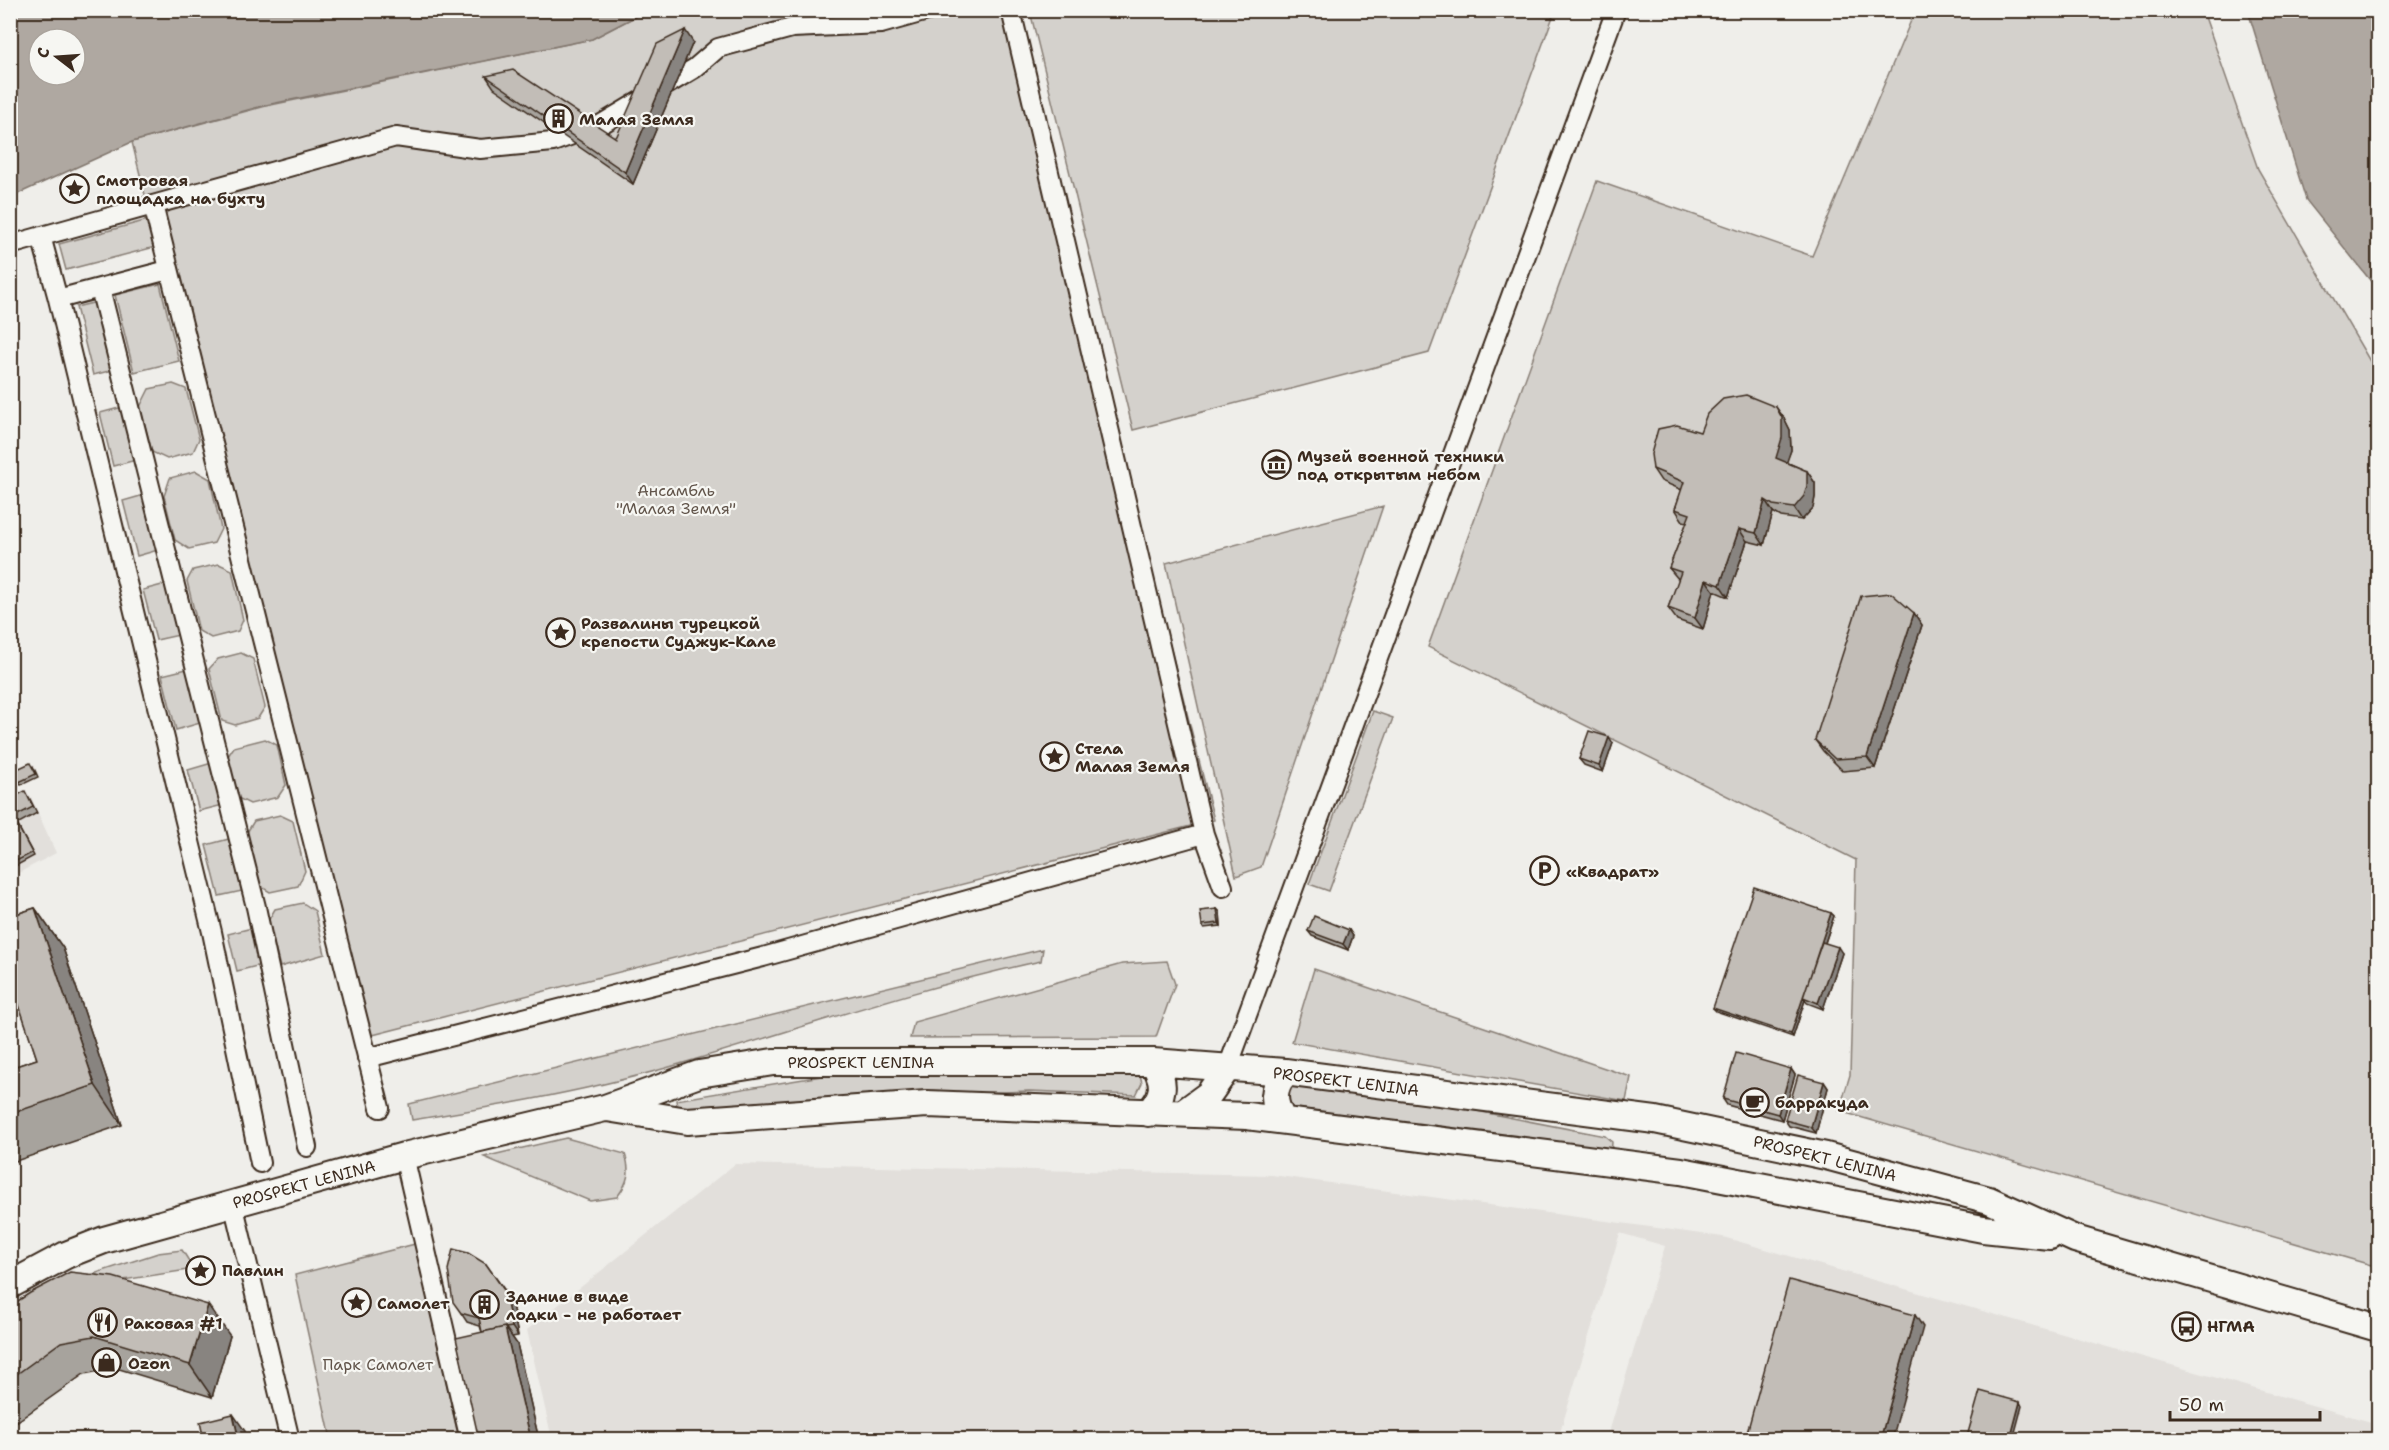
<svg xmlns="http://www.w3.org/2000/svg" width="2389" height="1450" font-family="'Shantell Sans',sans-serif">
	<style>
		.built { fill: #e2dfdb }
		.green { fill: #d4d1cc; stroke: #887e75; stroke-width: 1.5 }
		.water { fill: #afa8a1; stroke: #81766d; stroke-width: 1.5; fill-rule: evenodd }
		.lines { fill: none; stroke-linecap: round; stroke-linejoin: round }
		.street-casing { stroke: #3b2a1e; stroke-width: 22 }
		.secondary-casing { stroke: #3b2a1e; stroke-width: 30 }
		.street { stroke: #f6f6f2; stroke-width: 18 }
		.secondary { stroke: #f6f6f2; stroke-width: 26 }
		.wall { fill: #a7a39d; stroke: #3b2a1e; stroke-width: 1.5 }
		.shaded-wall { fill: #888480; stroke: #3b2a1e; stroke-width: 1.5 }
		.building { fill: #c2bdb7; stroke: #3b2a1e; stroke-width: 1.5 }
		.labels { text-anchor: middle; stroke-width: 4.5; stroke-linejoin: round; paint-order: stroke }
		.poi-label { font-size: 16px; font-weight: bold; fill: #3b2a1e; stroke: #f6f6f2; text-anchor: start }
		.park-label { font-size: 16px; fill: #61544a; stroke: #f6f6f2 }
		.street-label { font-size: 16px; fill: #3b2a1e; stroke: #f6f6f2 }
	</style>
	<rect width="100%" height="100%" fill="#efeeea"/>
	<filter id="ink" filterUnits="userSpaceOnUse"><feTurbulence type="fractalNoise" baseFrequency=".0167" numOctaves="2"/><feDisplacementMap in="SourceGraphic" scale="12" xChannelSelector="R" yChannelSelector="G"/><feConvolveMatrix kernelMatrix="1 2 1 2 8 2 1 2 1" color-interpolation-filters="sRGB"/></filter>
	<g filter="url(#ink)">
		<path class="built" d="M30 795 56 853 11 877V804Z
			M735 1164 1272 1175 1723 1237 2378 1424V1439H1607L1665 1246 1620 1233 1558 1439 1388 1440 1360 1431 1358 1440 552 1439 527 1330Z"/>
		<path class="green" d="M646 11H1010L1214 820 353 1040 132 142 266 106 592 39Z
			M1030 11H1555L1429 353 1133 430Z
			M1915 11H2203L2258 169 2378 375V1267L1839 1111 1850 1075 1856 860 1428 647 1597 181 1812 256Z
			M148 220 155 247 66 270 59 244Z
			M160 284 179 361 134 372 115 295Z
			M97 302 113 370 93 375 76 307Z
			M173 384 186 389 199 439 193 452 167 459 152 452 140 407 149 389Z
			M123 407 136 460 113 466 100 413Z
			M196 471 210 479 221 529 214 543 189 549 175 540 164 496 170 478Z
			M144 495 158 550 137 556 123 501Z
			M1383 506 1261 867 1236 876 1166 563Z
			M219 564 232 570 243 620 238 631 211 638 199 631 187 581 193 570Z
			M166 584 179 635 156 640 143 590Z
			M241 653 253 659 265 707 258 718 235 725 222 721 209 669 218 659Z
			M187 669 200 723 176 730 162 675Z
			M1373 711 1393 718 1329 891 1309 884Z
			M265 739 277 745 286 785 278 797 250 804 236 797 226 759 234 747Z
			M212 763 223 805 199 811 188 770Z
			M280 815 293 821 305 871 298 886 270 892 258 885 246 834 254 821Z
			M229 839 242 891 219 896 206 845Z
			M303 903 315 911 325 954 280 967 268 921 275 909Z
			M252 928 261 965 237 971 228 934Z
			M1043 949 1041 961C919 987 802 1028 683 1063 594 1090 503 1105 412 1120L409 1104Z
			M1167 961 1175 984 1156 1037 910 1038 914 1022 1122 964Z
			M1314 969 1631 1077 1626 1101 1292 1042Z
			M1139 1070 1142 1083 1136 1095 1029 1091 831 1098 678 1112 676 1100 840 1073Z
			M1286 1082 1420 1100 1605 1136 1612 1142 1611 1156 1601 1161 1417 1124 1288 1107Z
			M566 1138 625 1154C631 1172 628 1183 617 1197L590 1201 484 1157Z
			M415 1244 459 1439H331L295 1275Z
			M182 1250 194 1269 104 1283 87 1276 158 1253Z"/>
		<path class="water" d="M11 10H646V11L592 39 266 105 132 142 11 197ZM39 39H75V75H39Z
			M2248 11H2378V290L2306 200Z"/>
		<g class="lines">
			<defs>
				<path id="street" d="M1011 10 1204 834 1223 887
					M153 205 380 1108
					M41 236 58 299 212 932 260 1163
					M10 245 396 137 480 149 553 142 600 125 695 68 718 48 792 28 881 24 931 10
					M100 288 256 907 307 1147
					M58 299 168 270
					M367 1058 763 957 1204 834
					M1228 1067 1616 10
					M404 1156 470 1440
					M233 1203 290 1440"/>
				<path id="secondary" d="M607 1108 687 1121 927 1104 1247 1116 1681 1171 1983 1229 2050 1236
					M1148 1113C1165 1096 1166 1082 1153 1062
					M1183 1113 1209 1094 1228 1067
					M1283 1120C1272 1102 1272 1089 1285 1072
					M10 1285 66 1255 104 1240 404 1156 605 1108 699 1074 773 1062H1153L1285 1072 1655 1120 1826 1156 1989 1200 2075 1239 2378 1328"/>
			</defs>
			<use href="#street" class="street-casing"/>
			<use href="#secondary" class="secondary-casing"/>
			<use href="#street" class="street"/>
			<use href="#secondary" class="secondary"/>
		</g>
		<path class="wall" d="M693 42 633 184 494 88 486 76 616 138Z
			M1784 418 1790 430 1791 450 1786 462 1807 471 1815 483V497L1813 508 1802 520 1781 517 1773 512 1764 545 1747 541 1728 597 1714 591 1703 629 1677 620 1668 608 1679 580 1669 568 1687 522 1683 521 1675 509 1682 490 1661 481 1653 469 1700 432Z
			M1914 613 1922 625 1875 768 1843 771 1823 751 1815 740Z
			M1613 743 1603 772 1584 765 1579 759Z
			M33 766 38 777 21 785 19 782Z
			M29 797 37 813 17 824 34 856 10 869V799Z
			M35 908 63 948 122 1125 10 1163V1068L37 1059 20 1007 16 1009 10 1000V916Z
			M1217 909 1220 912 1221 926 1204 928 1202 925Z
			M1831 913 1834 916 1825 943 1842 953 1823 1009 1807 1003 1805 1000 1793 1037 1716 1011 1713 1008Z
			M1349 930 1353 936 1348 950 1312 936 1308 931Z
			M1791 1069 1795 1075 1782 1120 1727 1105 1723 1099Z
			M1824 1082 1828 1088 1816 1133 1789 1126 1785 1120Z
			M486 1264 511 1299 518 1336 512 1337 517 1344 539 1440H479L482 1332 480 1326 467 1322 461 1313Z
			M10 1306 230 1336 212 1397 116 1368 84 1374 12 1425 10 1423Z"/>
		<path class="shaded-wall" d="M685 30 693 42 633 184 625 172Z
			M1776 407 1784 418 1790 430 1791 450 1784 470 1776 458Z
			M1807 471 1815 483V497L1813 508 1802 520 1794 508Z
			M1765 500 1773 512 1764 545 1756 533Z
			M1739 529 1747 541 1728 597 1720 585Z
			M1706 580 1714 591 1703 629 1695 618Z
			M1914 613 1922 625 1875 768 1867 757Z
			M1609 737 1613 743 1603 772 1599 766Z
			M35 908 63 948 122 1125 95 1085Z
			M1217 909 1220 912 1221 926 1219 923Z
			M1831 913 1834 916 1806 998 1803 997Z
			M1349 930 1353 936 1348 950 1343 944Z
			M1838 947 1842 953 1823 1009 1818 1003Z
			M1803 997 1805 1000 1793 1037 1791 1034Z
			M1791 1069 1795 1075 1782 1120 1778 1114Z
			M1824 1082 1828 1088 1816 1133 1811 1127Z
			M504 1290 511 1299 518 1336 512 1327Z
			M208 1305 230 1336 212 1397 190 1365Z
			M1915 1315 1923 1327 1892 1440H1880Z
			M505 1327 517 1344 539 1440H531Z
			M2020 1402 2022 1406 2013 1440H2010Z
			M233 1414 245 1431 247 1440H239Z"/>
		<path class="building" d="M685 30 625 172 486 76 513 70 616 138 657 44Z
			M1746 395 1776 407 1782 418V438L1776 458 1807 471V486L1804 496 1794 508 1773 505 1765 500 1756 533 1739 529 1720 585 1706 580 1695 618 1668 608 1681 572 1669 568 1690 514 1675 509 1684 482 1653 469 1651 454 1658 429 1677 425 1700 432 1707 414 1723 399Z
			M1891 593 1914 613 1867 757 1835 759 1815 740 1861 596Z
			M1589 731 1609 737 1599 766 1579 759Z
			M30 763 36 774 19 782 13 771Z
			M25 791 33 807 10 819V799Z
			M15 821 32 853 10 864V823Z
			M1754 887 1831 913 1791 1034 1713 1008Z
			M35 908 95 1085 10 1114V1068L37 1059 10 978V916Z
			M1217 909 1219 923 1202 925 1200 911Z
			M1314 916 1349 930 1343 944 1308 931Z
			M1822 942 1838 947 1818 1003 1803 997Z
			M1736 1053 1791 1069 1778 1114 1723 1099Z
			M1798 1075 1824 1082 1811 1127 1785 1120Z
			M453 1249 468 1253 486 1264 504 1290 512 1327 505 1328V1327L482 1332 479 1318 461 1313 453 1302 448 1270Z
			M70 1272 113 1277 208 1305 190 1365 94 1336 61 1342 10 1379V1306L30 1293Z
			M1789 1280 1915 1315 1880 1440H1745Z
			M505 1327 531 1440H479L456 1338Z
			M1980 1391 2020 1402 2010 1440H1966Z
			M233 1414 239 1440H204L200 1422Z"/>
	</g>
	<defs>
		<symbol id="building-ring" viewBox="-11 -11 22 22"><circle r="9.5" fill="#f6f6f2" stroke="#3b2a1e" stroke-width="1.5"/><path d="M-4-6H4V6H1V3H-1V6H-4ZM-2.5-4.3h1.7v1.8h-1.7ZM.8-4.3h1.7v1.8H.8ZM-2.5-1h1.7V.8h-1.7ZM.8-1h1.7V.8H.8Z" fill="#3b2a1e"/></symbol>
		<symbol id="sight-ring" viewBox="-11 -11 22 22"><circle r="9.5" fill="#f6f6f2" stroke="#3b2a1e" stroke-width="1.5"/><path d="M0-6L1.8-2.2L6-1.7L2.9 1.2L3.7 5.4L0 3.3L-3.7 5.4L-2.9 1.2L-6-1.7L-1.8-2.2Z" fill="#3b2a1e"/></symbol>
		<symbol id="museum-ring" viewBox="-11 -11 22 22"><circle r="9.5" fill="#f6f6f2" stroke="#3b2a1e" stroke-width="1.5"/><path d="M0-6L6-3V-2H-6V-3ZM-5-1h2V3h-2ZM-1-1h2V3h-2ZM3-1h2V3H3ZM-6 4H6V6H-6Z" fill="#3b2a1e"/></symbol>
		<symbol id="parking-ring" viewBox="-11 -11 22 22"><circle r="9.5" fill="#f6f6f2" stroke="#3b2a1e" stroke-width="1.5"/><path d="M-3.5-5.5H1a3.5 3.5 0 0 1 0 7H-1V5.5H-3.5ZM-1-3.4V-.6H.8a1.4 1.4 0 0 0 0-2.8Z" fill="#3b2a1e"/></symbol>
		<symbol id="cafe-ring" viewBox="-11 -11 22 22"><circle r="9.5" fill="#f6f6f2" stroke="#3b2a1e" stroke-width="1.5"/><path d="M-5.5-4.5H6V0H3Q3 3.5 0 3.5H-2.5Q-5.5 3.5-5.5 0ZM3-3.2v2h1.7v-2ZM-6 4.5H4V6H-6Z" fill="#3b2a1e"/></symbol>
		<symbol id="restaurant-ring" viewBox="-11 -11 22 22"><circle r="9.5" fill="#f6f6f2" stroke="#3b2a1e" stroke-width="1.5"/><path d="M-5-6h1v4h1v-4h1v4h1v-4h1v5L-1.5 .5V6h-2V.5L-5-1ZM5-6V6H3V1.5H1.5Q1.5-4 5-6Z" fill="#3b2a1e"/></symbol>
		<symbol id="bus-ring" viewBox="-11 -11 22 22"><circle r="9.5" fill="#f6f6f2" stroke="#3b2a1e" stroke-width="1.5"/><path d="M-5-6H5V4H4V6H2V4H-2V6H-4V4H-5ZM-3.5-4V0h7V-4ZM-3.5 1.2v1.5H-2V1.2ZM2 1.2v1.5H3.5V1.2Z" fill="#3b2a1e"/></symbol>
		<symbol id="shop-ring" viewBox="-11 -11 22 22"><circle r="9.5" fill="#f6f6f2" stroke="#3b2a1e" stroke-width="1.5"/><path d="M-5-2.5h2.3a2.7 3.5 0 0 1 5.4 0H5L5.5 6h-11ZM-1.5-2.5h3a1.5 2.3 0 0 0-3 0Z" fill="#3b2a1e"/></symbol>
	</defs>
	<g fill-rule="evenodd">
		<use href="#building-ring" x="542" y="102" width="33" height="33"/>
		<use href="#sight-ring" x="58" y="172" width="33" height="33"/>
		<use href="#museum-ring" x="1260" y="448" width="33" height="33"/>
		<use href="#sight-ring" x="544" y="616" width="33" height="33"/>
		<use href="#sight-ring" x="1038" y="740" width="33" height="33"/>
		<use href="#parking-ring" x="1528" y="854" width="33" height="33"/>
		<use href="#cafe-ring" x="1738" y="1086" width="33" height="33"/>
		<use href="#sight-ring" x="184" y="1254" width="33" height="33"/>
		<use href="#sight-ring" x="340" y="1286" width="33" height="33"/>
		<use href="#building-ring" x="468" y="1288" width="33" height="33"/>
		<use href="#restaurant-ring" x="86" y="1306" width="33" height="33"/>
		<use href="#bus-ring" x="2170" y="1310" width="33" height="33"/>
		<use href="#shop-ring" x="90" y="1346" width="33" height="33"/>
	</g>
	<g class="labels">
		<g class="poi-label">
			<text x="579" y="125">Малая Земля</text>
			<text x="96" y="186">Смотровая<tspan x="96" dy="18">площадка на бухту</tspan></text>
			<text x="1297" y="462">Музей военной техники<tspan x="1297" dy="18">под открытым небом</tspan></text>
			<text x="581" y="629">Развалины турецкой<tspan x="581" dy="18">крепости Суджук-Кале</tspan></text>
			<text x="1075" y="754">Стела<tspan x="1075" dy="18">Малая Земля</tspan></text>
			<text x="1566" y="877">«Квадрат»</text>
			<text x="1775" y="1108">барракуда</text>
			<text x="222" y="1276">Павлин</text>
			<text x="506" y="1302">Здание в виде<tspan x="506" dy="18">лодки - не работает</tspan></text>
			<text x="377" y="1309">Самолет</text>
			<text x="124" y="1329">Раковая #1</text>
			<text x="2207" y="1332">НГМА</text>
			<text x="128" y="1369">Ozon</text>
		</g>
		<g class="park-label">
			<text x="676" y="496">Ансамбль<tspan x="676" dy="18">"Малая Земля"</tspan></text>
			<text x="378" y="1370">Парк Самолет</text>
		</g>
		<g class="street-label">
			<text x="861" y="1068">PROSPEKT LENINA</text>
			<text transform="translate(1346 1081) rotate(7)" y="6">PROSPEKT LENINA</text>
			<text transform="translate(1825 1158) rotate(14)" y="6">PROSPEKT LENINA</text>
			<text transform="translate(304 1184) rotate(-15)" y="6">PROSPEKT LENINA</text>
		</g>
	</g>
	<rect width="2389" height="1450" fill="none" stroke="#f6f6f2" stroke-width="36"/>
	<rect x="18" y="18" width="2353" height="1414" fill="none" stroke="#3b2a1e" stroke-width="2" filter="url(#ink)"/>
	<g transform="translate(57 57) rotate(287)"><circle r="28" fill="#f6f6f2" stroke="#aba49d" stroke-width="1.5"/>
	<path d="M0-4.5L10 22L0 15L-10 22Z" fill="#3b2a1e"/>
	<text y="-9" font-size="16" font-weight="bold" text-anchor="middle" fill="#3b2a1e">С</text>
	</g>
	<path d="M2170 1411v9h150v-9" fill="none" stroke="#3b2a1e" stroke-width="3"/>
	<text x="2179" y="1411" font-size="18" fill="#3b2a1e" stroke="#f6f6f2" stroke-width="4.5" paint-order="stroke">50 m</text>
</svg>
